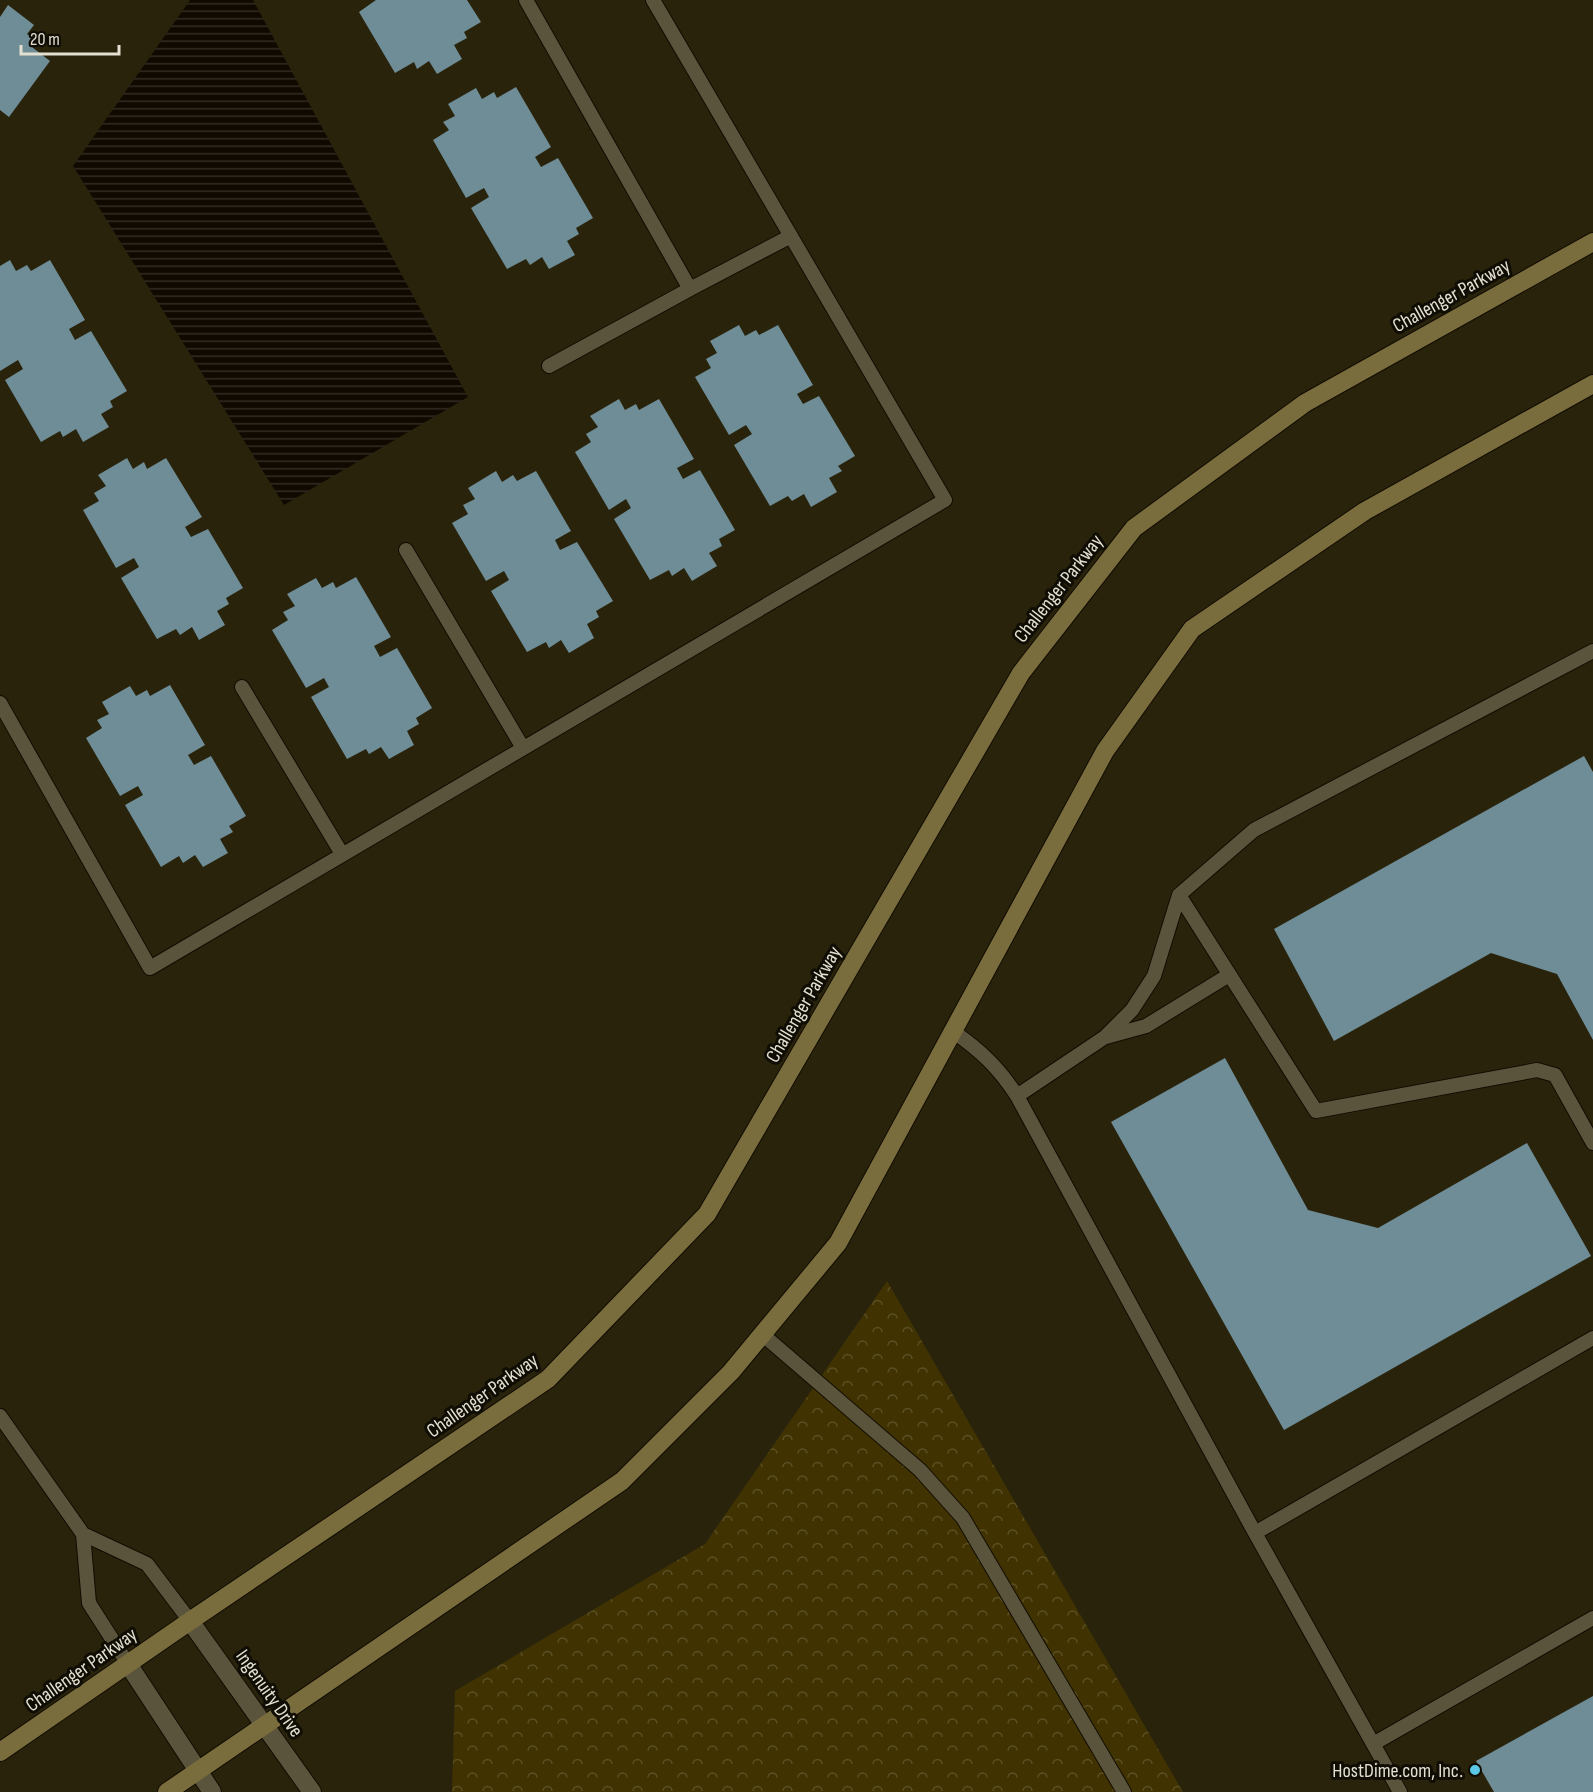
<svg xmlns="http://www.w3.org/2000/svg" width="1593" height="1792" font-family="'Sofia Sans Condensed',sans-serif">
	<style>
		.forest { fill: url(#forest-crowns) }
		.water { fill: url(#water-rules) }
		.building { fill: #6e8d97 }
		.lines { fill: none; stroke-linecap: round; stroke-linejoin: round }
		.lane-casing { stroke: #120c00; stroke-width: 16 }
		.street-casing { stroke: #120c00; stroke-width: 20 }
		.secondary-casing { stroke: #120c00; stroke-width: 20 }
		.lane { stroke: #5b543c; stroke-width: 14 }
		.street { stroke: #5b543c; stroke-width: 18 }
		.secondary { stroke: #796c3d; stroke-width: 18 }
		.poi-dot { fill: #5bc8e7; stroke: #0f0d04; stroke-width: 2 }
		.labels { text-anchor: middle; stroke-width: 6; stroke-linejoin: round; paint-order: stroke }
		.street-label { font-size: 20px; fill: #e3dfd1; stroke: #0f0d04 }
		.poi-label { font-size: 20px; fill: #e3dfd1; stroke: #0f0d04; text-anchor: end }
	</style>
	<defs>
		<pattern id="forest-crowns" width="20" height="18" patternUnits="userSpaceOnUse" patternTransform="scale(1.5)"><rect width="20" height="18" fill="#403301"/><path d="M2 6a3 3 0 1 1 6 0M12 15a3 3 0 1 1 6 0" fill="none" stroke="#5b5025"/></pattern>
		<pattern id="water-rules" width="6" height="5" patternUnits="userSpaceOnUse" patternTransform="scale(1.5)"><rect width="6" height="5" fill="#100900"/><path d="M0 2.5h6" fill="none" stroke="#332c24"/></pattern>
	</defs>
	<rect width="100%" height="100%" fill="#29230c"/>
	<path class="forest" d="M887 1281 1183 1792H452L455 1691 705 1544Z"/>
	<path class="water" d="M190 0H253L468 397 284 505 73 166Z"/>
	<path class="building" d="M376 0H467L481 22 464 32 467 38 454 45 462 59 437 74 429 61 417 69 414 62 395 73 359 12Z
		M8 5 34 25 27 34 37 42 32 47 50 61 9 117 0 110V17Z
		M516 87 551 147 535 157 541 167 558 158 593 218 576 228 579 234 567 241 575 255 549 269 542 257 530 265 526 259 507 269 471 208 489 197 484 188 466 198 433 140 449 130 443 122 455 116 448 104 476 88 482 99 494 92 497 98Z
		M10 260 16 271 27 265 31 271 50 260 85 320 69 329 75 340 91 331 127 391 110 401 113 407 101 414 109 427 83 442 76 429 63 437 60 431 41 442 5 380 23 369 18 360 0 371V266Z
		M739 325 745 336 756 330 759 335 778 325 813 385 797 394 803 404 819 396 855 456 838 466 842 471 829 478 837 492 811 507 804 494 792 501 788 496 770 506 734 445 752 434 746 425 729 435 695 377 711 368 706 359 717 353 710 341Z
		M619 399 625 410 636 404 639 410 659 399 694 459 677 468 683 479 700 470 735 530 719 539 722 546 709 553 717 566 692 581 684 568 672 576 669 570 650 580 614 519 631 508 626 499 609 510 575 452 591 442 586 434 598 427 590 416Z
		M127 458 133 469 144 462 147 469 166 458 202 517 185 527 191 537 208 529 243 588 226 598 229 604 217 611 225 625 199 640 192 627 180 635 176 629 157 639 121 578 139 567 134 558 116 568 83 510 99 501 94 493 106 486 98 475Z
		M496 471 502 482 513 475 517 481 536 471 571 531 555 540 560 550 577 542 613 601 596 611 599 617 587 624 594 638 569 653 561 640 549 648 546 642 527 652 491 591 509 580 504 571 486 581 452 523 468 514 463 505 475 499 468 488Z
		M356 577 391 637 374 646 380 657 397 648 432 708 416 718 419 724 407 731 414 745 389 759 381 747 369 754 366 749 347 759 311 697 329 687 324 678 306 688 272 630 288 620 283 612 295 606 287 594 316 578 322 588 333 582 336 588Z
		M170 685 205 745 188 755 194 765 211 756 246 816 229 826 233 832 220 839 228 853 203 867 195 855 183 863 179 856 161 867 125 805 143 795 138 786 120 796 86 738 102 728 97 720 109 714 102 702 130 686 136 696 147 690 150 696Z
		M1584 756 1593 772V1040L1557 974 1491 953 1334 1041 1274 929Z
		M1225 1058 1308 1210 1378 1228 1527 1143 1591 1256 1284 1430 1111 1122Z
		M1593 1696V1792H1494L1476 1761Z"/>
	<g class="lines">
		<defs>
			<path id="lane" d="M526 0 690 289 791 236
				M549 366 690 289
				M406 550 523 748
				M242 687 342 854
				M0 703 150 968 945 500 653 0
				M1179 895 1316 1111 1537 1070 1555 1075 1593 1143
				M954 1032C981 1051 999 1068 1017 1096L1255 1533 1400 1792
				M1106 1037 1146 1026 1229 975
				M1017 1096 1105 1037 1132 1010 1154 976 1179 895 1254 830 1593 651
				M762 1334 920 1470 963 1518 1124 1792
				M0 1416 83 1534 147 1564 190 1621
				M1255 1533 1593 1338
				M83 1534 89 1603 128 1664
				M1373 1744 1593 1618"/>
			<path id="street" d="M190 1621 312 1792
				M128 1664 212 1792"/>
			<path id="secondary" d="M0 1752 190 1621 548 1379 707 1214 1021 673 1134 528 1305 403 1593 242
				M167 1792 622 1481 731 1372 838 1243 1105 751 1192 629 1365 511 1593 384"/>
		</defs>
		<use href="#lane" class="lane-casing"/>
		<use href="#street" class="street-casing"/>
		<use href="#secondary" class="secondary-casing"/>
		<use href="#lane" class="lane"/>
		<use href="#street" class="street"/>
		<use href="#secondary" class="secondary"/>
	</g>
	<circle class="poi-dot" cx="1475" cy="1770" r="6"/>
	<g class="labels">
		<g class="street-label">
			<text transform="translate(1451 295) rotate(-29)" y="7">Challenger Parkway</text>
			<text transform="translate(1058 588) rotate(-52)" y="7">Challenger Parkway</text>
			<text transform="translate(803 1004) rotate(-60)" y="7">Challenger Parkway</text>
			<text transform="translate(482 1395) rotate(-35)" y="7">Challenger Parkway</text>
			<text transform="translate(81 1669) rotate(-35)" y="7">Challenger Parkway</text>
			<text transform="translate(270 1693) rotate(55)" y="7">Ingenuity Drive</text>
		</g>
		<g class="poi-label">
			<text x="1463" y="1777">HostDime.com, Inc.</text>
		</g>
	</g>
	<path d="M21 45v9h98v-9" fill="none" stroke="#e3dfd1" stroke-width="3"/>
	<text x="30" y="45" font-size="18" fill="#e3dfd1" stroke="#0f0d04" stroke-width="4.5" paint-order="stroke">20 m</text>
</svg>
